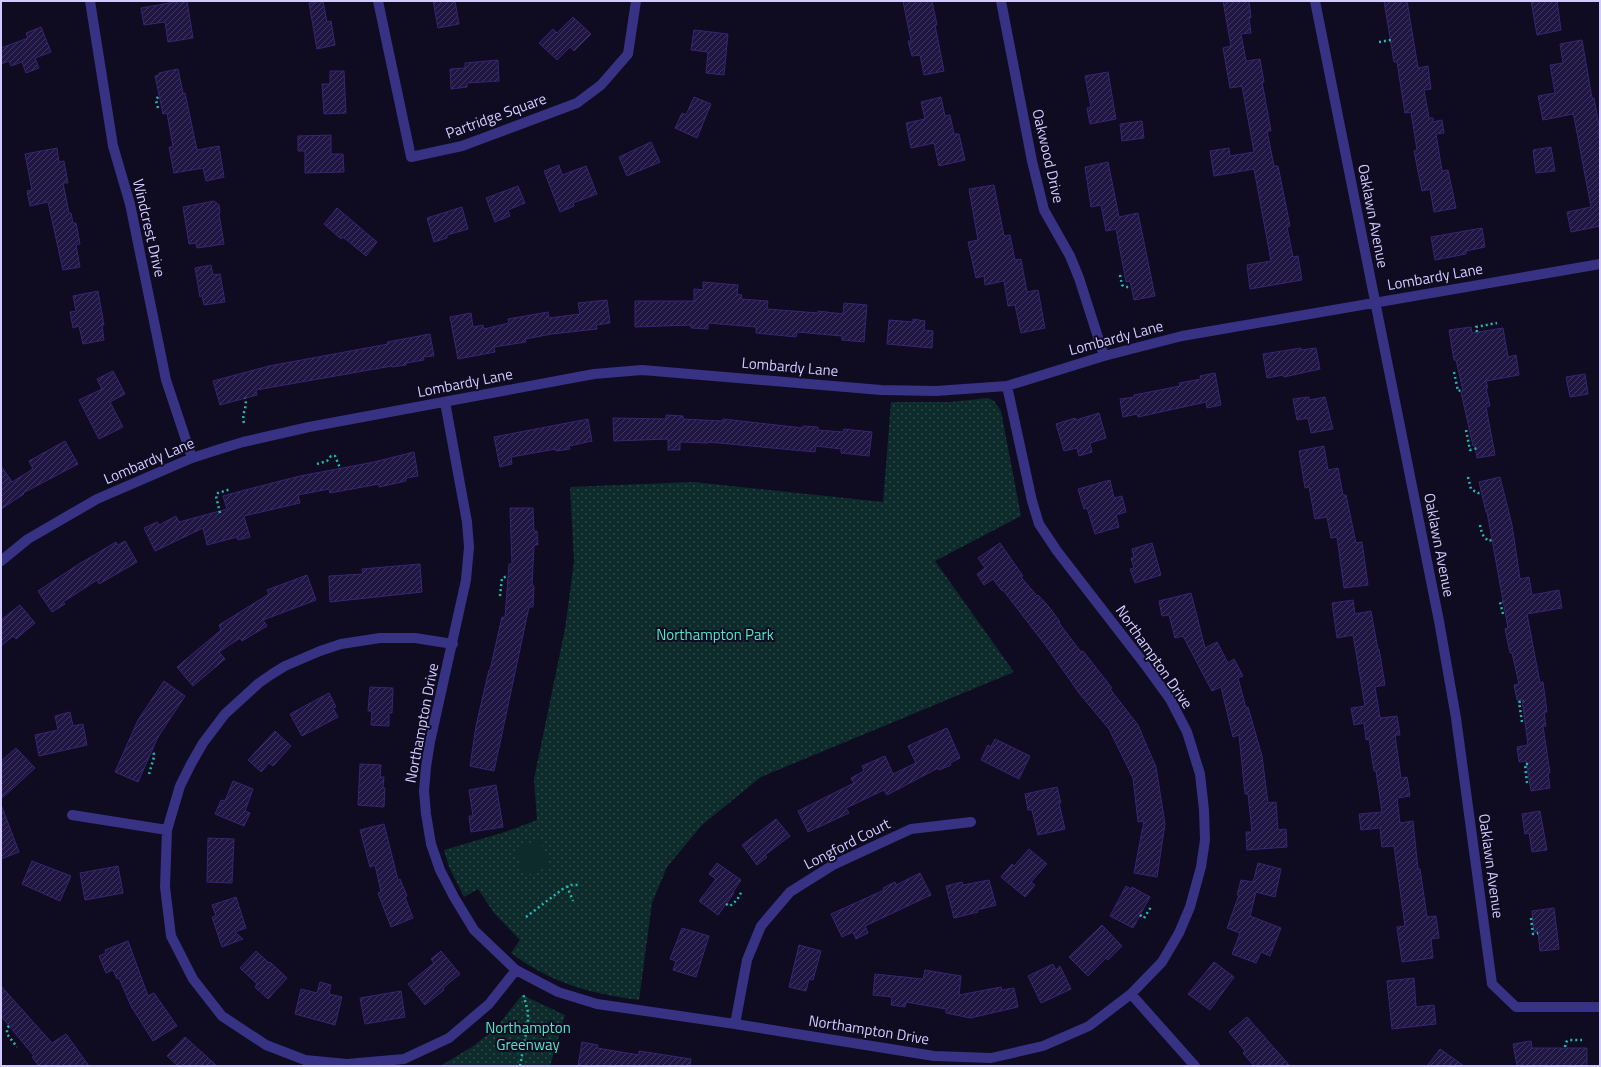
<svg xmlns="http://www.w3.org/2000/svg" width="1601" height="1067" font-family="'Titillium Web',sans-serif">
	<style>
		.park { fill: url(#park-dots) }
		.pitch { fill: #0e2b2b }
		.building { fill: url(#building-hatch); stroke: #362671 }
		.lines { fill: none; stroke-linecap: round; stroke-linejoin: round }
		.path { stroke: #24bab3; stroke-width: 2.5; stroke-dasharray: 2 3; stroke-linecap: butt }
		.street { stroke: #373284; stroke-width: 10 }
		.labels { text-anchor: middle; stroke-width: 4; stroke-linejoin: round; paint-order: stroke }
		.street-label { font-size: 15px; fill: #d2cbff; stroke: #0f0b21 }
		.park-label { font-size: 15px; fill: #4ee8c4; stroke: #0f0b21 }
	</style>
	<defs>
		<pattern id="park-dots" width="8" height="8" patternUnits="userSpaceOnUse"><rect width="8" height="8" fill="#0e2b2b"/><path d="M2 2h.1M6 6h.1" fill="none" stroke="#30484b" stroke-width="1.8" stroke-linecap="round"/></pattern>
		<pattern id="building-hatch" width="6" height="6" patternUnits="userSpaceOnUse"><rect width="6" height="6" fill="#201643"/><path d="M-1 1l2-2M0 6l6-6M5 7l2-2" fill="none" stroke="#40375f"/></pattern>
	</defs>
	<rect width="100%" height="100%" fill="#0f0b21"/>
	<path class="park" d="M988 398 994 401 1001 411 1021 516 935 561 1014 672 761 777 702 825 667 867 652 903 639 1000C589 993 553 984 511 953L520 940 494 913 478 889 464 897 449 867 444 850 505 832 537 820 534 779 565 629 574 562 570 487 693 482 883 502 891 402H950Z
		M522 995 565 1015 550 1066H440L472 1047 496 1028Z"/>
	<path class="pitch" d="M540 840 550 866 525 876 515 849Z"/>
	<path class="building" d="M181 1H187L193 38 168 42 165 22 144 25 141 8Z
		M323 1 327 22 331 21 335 45 317 49 309 3Z
		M433 1H455L459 24 438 28Z
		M903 1H932L937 25H935L944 71 924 75 920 55 912 56 908 41H911Z
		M1223 1H1249L1251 18H1249L1251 33 1241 34 1246 61 1260 59 1264 82H1262L1271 131H1267L1274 166H1278L1290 226 1287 227 1293 257 1298 256 1302 280 1250 289 1247 265 1271 261 1254 169 1214 176 1210 151 1229 148 1230 156 1254 152 1242 86 1230 88 1223 48 1231 46Z
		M1384 1H1407L1418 68 1428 66 1431 89 1424 90 1429 118H1433V122L1442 120 1444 133 1436 134 1442 171 1448 170 1456 208 1434 212 1430 189 1422 191 1414 151 1417 150 1411 112 1405 113 1397 62H1394Z
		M1531 1H1557L1561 30 1537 35Z
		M573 17 591 34 574 51 570 47 557 60 539 43 553 29 557 33Z
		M41 27 51 52 35 58 39 68 26 73 22 62 11 66 9 61 1 64V48L28 38 26 33Z
		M694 30 728 34 724 75 706 73 708 52 691 50Z
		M1582 40 1592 98H1594L1600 131 1598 132 1600 142V226L1571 232 1567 212 1591 207 1574 117 1573 114 1543 120 1538 96 1555 93 1550 65 1563 63 1560 44Z
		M498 60 499 81 467 83V87L451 89 450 69 465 68V63Z
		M178 69 183 93H185L197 150 219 146 224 177 206 181 203 168 174 173 169 147H173L167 113 163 114 155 76 159 75V73Z
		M330 71H344L346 113 324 114 322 84H330Z
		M1108 72 1116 119 1090 124 1087 108 1091 107 1085 76Z
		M694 97 711 104 697 138 675 128 682 113 686 115Z
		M941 97 945 116 950 115 954 134H959L965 160 939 166 934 143 911 148 906 123 925 119 921 102Z
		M1142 121 1144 138 1122 141 1120 124Z
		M331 135V154H343L344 172 305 173V151H298V136Z
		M651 142 660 162 627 176 619 157Z
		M1551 147 1555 171 1536 173 1533 150Z
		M57 148 59 162 64 161 68 183H63L69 213H71L73 223H76L80 244 76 245 80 267 63 270 48 202 30 206 27 191 32 190 25 154Z
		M1108 162 1119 217 1138 213 1155 296 1134 300 1130 281 1126 282 1116 229 1106 231 1101 205 1091 207 1085 167Z
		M559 165 562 175 586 166 597 194 573 203 574 206 560 212 544 171Z
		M994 185 1004 236 1010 235 1015 260 1021 259 1027 292 1038 290 1045 328 1021 333 1015 305 1008 306 1004 281 985 285 984 276 976 278 968 242 978 240 969 189Z
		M518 186 525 203 508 210 510 216 495 222 486 198Z
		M214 201 219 205 220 212 219 214 224 244 197 248 196 243 189 244 183 207Z
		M462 207 468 229 447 235V238L434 242 427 218Z
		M337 208 377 242 366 256 343 237 341 239 324 224Z
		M1482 228 1485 247 1466 251V254L1435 260 1431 237Z
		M211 265 213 275 220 274 225 302 204 305 202 296 200 297 195 268Z
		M703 282 738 285 737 294 742 295 741 299 768 301 767 309 818 313V311L843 314 844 303 867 305 864 342 842 340V336L797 332 796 337 756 333V327L708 323V329L691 328V325L635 327V301H694V289L703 290Z
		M98 291 104 325H102L104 340 83 344 79 326 73 328 70 312 76 311 73 296Z
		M607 300 610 323 596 325 597 329 552 334 525 339 526 342 494 347 495 352 458 359 450 317 471 313 473 327 483 325 484 329 509 323 508 319 548 312 549 318 580 314 578 303Z
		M913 319 925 321 924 330 933 331 932 348 887 344 889 320 913 322Z
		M1471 327 1472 333 1503 328 1508 357 1516 355 1519 375 1486 381 1488 388H1486L1490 406 1486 407 1495 455 1477 458 1475 446H1473L1461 392 1463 391 1456 360H1454L1449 330Z
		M430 334 434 356 423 357 424 360 406 363V365L392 367V366L256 390 257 395 220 405 213 381 269 366 388 344 387 342Z
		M1301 348V350L1316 348 1320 369 1284 377 1283 375 1267 378 1263 354Z
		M113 371 125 394 110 402 123 427 99 439 79 400 102 389 97 379Z
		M1215 373 1221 405 1207 408 1206 402 1138 417 1137 414 1123 417 1120 399 1134 397V395L1180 386 1179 383 1201 379 1200 376Z
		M1585 374 1588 394 1570 397 1566 377Z
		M1309 397V400L1325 397 1333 429 1311 433 1308 418 1297 420 1293 399Z
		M1099 413 1106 438 1090 443 1092 452 1079 456 1077 448 1064 451 1056 424 1075 418 1076 420Z
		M666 415 683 416V419L723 421V419L803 428V426L818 427V430L843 432 844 429 872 432 869 456 841 453V449L816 446 815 452 708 442V443L680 442V450H668V439L614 441 613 418 666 419Z
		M588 419 592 441 569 446 570 449 556 451V449L511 457 512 464 500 467 494 437Z
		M65 441 78 464 23 493 24 494 1 509V466L12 482 33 469 29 461Z
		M1324 446 1328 470 1338 468 1343 495H1346L1356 543 1362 542 1368 585 1344 588 1337 537 1331 538 1327 517 1315 519 1309 487 1305 488 1299 451Z
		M414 452 418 476 406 478V481L379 487V484L330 493 329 489 298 495 300 503 244 516 250 537 238 540 237 537 207 545 203 528 155 551 144 528 157 522 159 525 176 516 179 522 227 509 223 496 245 490 300 476 374 462Z
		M1500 477 1512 525 1520 579 1529 577 1532 595 1559 590 1562 608 1527 614 1540 683 1543 682 1547 712H1544L1546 726H1543L1550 773H1548L1550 788 1531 791 1526 761 1519 762 1517 747 1528 745 1525 722 1522 700H1517L1514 685 1519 684 1512 653H1510L1505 629 1508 628 1487 512H1486L1479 482Z
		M1110 480 1114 498 1122 496 1126 512 1116 515 1119 527 1095 534 1087 508 1084 509 1078 489Z
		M510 508H533L534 531H537L538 545H534L532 585 534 586 533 607H529L494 771 470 766 476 726 489 670H490L502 617 505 618 509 564H512Z
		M125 541 137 562 99 584 97 580 63 602 65 604 52 612 38 591 79 564 116 542 118 545Z
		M1000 543 1023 576 1021 577 1037 596 1038 595 1050 608 1060 622 1059 623 1081 652 1083 651 1112 688 1110 689 1138 725 1143 737 1156 767 1165 824 1157 877 1134 873 1144 821 1138 822 1133 778 1109 729 1079 693 1046 646 1003 590 1002 591 993 579 984 585 977 574 985 568 978 558Z
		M1152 543 1161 575 1135 583 1130 569 1134 568 1131 558H1134L1132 549Z
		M420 564 422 592 330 602 329 576 363 574 362 569Z
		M307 575 316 600 263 620 267 626 242 641 240 638 219 652 225 659 193 686 177 667 221 630 219 625 269 594 267 590Z
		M1191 593 1205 648 1217 642 1228 663 1234 659 1243 676 1238 678 1246 708 1248 707 1262 756 1268 803 1276 802 1278 830 1286 829 1287 847 1247 850 1246 832H1252L1248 794H1245L1239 735 1233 737 1221 687 1212 691 1183 636 1175 638 1169 615 1162 616 1159 601Z
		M1353 600 1355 614 1371 611 1378 650 1379 649 1385 685 1375 687 1380 718 1397 716 1400 735H1395L1401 778 1407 777 1410 796 1397 798 1400 823 1413 821 1418 869H1420L1427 917 1436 916 1439 938 1431 939 1433 958 1402 962 1397 927 1405 926 1394 846 1382 847 1380 828 1361 830 1359 814 1382 812 1376 771H1374L1369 739 1366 740 1364 723 1354 725 1351 708 1365 706 1353 635 1337 638 1332 603Z
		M20 605 35 623 16 639 13 636 1 646V620Z
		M164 681 185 696 158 737 138 782 115 772 138 720Z
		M370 687 393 688 392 713H389V726L371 725 372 711H368Z
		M329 693 336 707 333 708 338 717 302 736 290 714Z
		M70 712 73 726 83 724 87 745 39 756 35 735 58 730 55 716Z
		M947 728 960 758 950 763 951 765 939 770 938 768 887 795 884 790 846 808 849 813 808 832 798 811 854 783 851 778 864 771 862 766 885 756 893 774 916 763 908 746Z
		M275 731 291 746 273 766 269 763 261 772 248 760Z
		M995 739 1030 756 1019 779 981 760 988 745 991 747Z
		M16 748 35 768 1 799V761Z
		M360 764 381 765 380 777H384L383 788H385L384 807 358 805Z
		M233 781 253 789 245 811 250 813 244 826 215 814 221 800 225 801Z
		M496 785 503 827 471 832 469 816H473L469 790Z
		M1057 787 1061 803H1059L1065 829 1038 835 1032 810H1028L1025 794Z
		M1 807H2L19 852 1 859Z
		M1540 811 1547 850 1532 852 1529 833 1525 834 1522 814Z
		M776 819 790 836 765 855 767 857 757 865 742 845Z
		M384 824 398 880 400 879 407 896 405 897 413 918 391 927 378 893 381 892 375 865 370 867 360 830Z
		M208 838 234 839 232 883 207 882Z
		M1029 849 1047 864 1031 882 1035 885 1025 897 1001 877 1012 864 1014 866Z
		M32 861 71 876 60 901 22 884Z
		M717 863 741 880 733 892 734 893 718 915 699 901 716 879 709 874Z
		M1258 863 1281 869 1275 897 1256 892 1250 916 1281 928 1270 956 1261 952 1256 963 1232 954 1240 933 1227 928 1239 895H1237L1241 880 1253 882Z
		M118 866 123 893 85 900 80 873Z
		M920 873 931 895 865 926 868 933 856 939 853 932 842 937 831 914 884 890 883 888 895 882 896 885Z
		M989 880 996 905 977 910 978 912 954 918 946 886 962 882 963 885Z
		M1126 886 1131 889 1132 887 1150 897 1133 928 1110 916Z
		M236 897 246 928 235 932 243 939 222 947 212 917 216 916 212 905Z
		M1554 908 1559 949 1540 951 1538 931 1534 932 1532 911Z
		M1102 925 1122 946 1108 960 1106 958 1088 976 1069 957Z
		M682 928 709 936 696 977 673 970 676 961 670 959Z
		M128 941 148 996 154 993 177 1026 153 1041 131 1006 119 978 117 979 113 970 106 973 99 956 106 953 105 950Z
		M799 945 821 951 813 980 809 979 806 991 789 987Z
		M256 951 269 963 270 962 287 978 268 999 255 987 257 984 240 968Z
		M441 951 460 974 443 988 444 990 425 1005 408 984 434 963 431 959Z
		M1214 962 1234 977 1210 1010 1188 994Z
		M1053 964 1056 970 1060 966 1071 989 1041 1003 1028 976Z
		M925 970 961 976 959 995 1001 987 1002 990 1014 988 1018 1007 970 1018 946 1013V1009L906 1002 905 1007 891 1005 892 997 873 995 875 974 923 979Z
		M1414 978 1416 1007 1434 1005 1436 1024 1392 1029 1387 981Z
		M320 982 331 985 329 994 342 997 335 1025 295 1014 301 989 317 993Z
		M1 986 52 1043 66 1034 89 1066H39L32 1057 34 1056 1 1016Z
		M401 991 405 1017 365 1024 360 998Z
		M1247 1017 1290 1066H1254L1243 1053 1245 1051 1229 1032Z
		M185 1037 217 1066H178L167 1056Z
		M1531 1041 1532 1048H1587V1066H1517L1513 1044Z
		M582 1042 598 1045 597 1048 639 1055V1051L691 1059 690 1066H578Z
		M1440 1049 1464 1066H1427Z"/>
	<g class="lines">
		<path class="path" d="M1379 42 1391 40
			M158 108 156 100 159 95
			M1120 275 1122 285 1125 287H1131
			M1477 332 1476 327 1497 323
			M1454 372 1458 391 1462 390
			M244 423C241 414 248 407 245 398
			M1466 430 1470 450 1478 448
			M317 464 327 461 331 456H335L340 468
			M1468 477 1471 489 1478 493H1482
			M220 513 216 496 218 493 231 489
			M1480 525 1482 534 1488 541 1492 540
			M500 596 502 578 508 576
			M1503 614 1500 602H1503
			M1522 722 1519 702 1524 701
			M149 774 154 757V754L151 751
			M1527 783 1525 764H1528
			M567 886 573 901
			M726 904 730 906 737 900 742 891
			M1140 915 1144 918 1151 907
			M526 917 564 888 571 885H578
			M1531 918 1533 934 1538 933
			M9 1026 7 1028V1034L17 1047
			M1565 1047 1566 1042 1569 1040H1582
			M520 1066 528 1022V1012L523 993"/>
		<path class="street" d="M90 1 113 146 130 204 166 380 192 458
			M378 1 411 157 462 146 577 103 601 85 628 54 636 1
			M1001 1 1032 161 1044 210 1070 256 1079 278 1104 356
			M1315 1 1439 621 1456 718 1492 984 1516 1007H1600
			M445 402 467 522 469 547 466 580 430 742 426 767 424 791 426 814 431 844 440 870 454 897 474 930 516 970 558 992 597 1004 735 1024 934 1056 991 1058 1043 1046 1089 1026 1131 994 1162 962 1179 933 1190 907 1201 867 1205 840 1204 810 1200 774 1187 732 1170 699 1146 666 1057 551 1039 524 1032 501 1007 386
			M1 561 28 539 97 499 192 458 220 449 243 442 309 427 594 374 642 370 881 390 936 391 1007 386 1104 356 1182 336 1600 264
			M453 644 415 638H380L341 644 320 651 285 666 272 674 259 683 225 714 203 743 191 764 180 786 167 830 165 887 171 936 193 979 222 1016 266 1045 305 1060 347 1064 404 1059 449 1038 489 1004 516 970
			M72 815 167 830
			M1131 994 1195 1066
			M735 1024 747 960 761 926 790 892 833 865 911 829 971 822"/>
	</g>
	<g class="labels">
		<g class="street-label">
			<text transform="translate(496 116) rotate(-20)" y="5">Partridge Square</text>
			<text transform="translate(1048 156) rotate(77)" y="5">Oakwood Drive</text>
			<text transform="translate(1373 216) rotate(79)" y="5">Oaklawn Avenue</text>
			<text transform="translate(149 228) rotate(77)" y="5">Windcrest Drive</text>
			<text transform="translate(1435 277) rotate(-10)" y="5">Lombardy Lane</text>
			<text transform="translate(1116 338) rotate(-15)" y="5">Lombardy Lane</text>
			<text transform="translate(790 367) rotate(5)" y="5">Lombardy Lane</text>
			<text transform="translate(465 383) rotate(-11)" y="5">Lombardy Lane</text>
			<text transform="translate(149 461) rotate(-23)" y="5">Lombardy Lane</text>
			<text transform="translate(1439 545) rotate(79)" y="5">Oaklawn Avenue</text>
			<text transform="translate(1154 657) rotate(55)" y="5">Northampton Drive</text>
			<text transform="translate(422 723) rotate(-79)" y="5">Northampton Drive</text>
			<text transform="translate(847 844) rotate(-27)" y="5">Longford Court</text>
			<text transform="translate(1491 866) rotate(82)" y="5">Oaklawn Avenue</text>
			<text transform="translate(869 1030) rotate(9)" y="5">Northampton Drive</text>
		</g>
		<g class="park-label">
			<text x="715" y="640">Northampton Park</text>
			<text x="528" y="1033">Northampton<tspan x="528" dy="17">Greenway</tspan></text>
		</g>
	</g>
	<rect width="1601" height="1067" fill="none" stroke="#d2cbff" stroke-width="4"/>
</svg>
